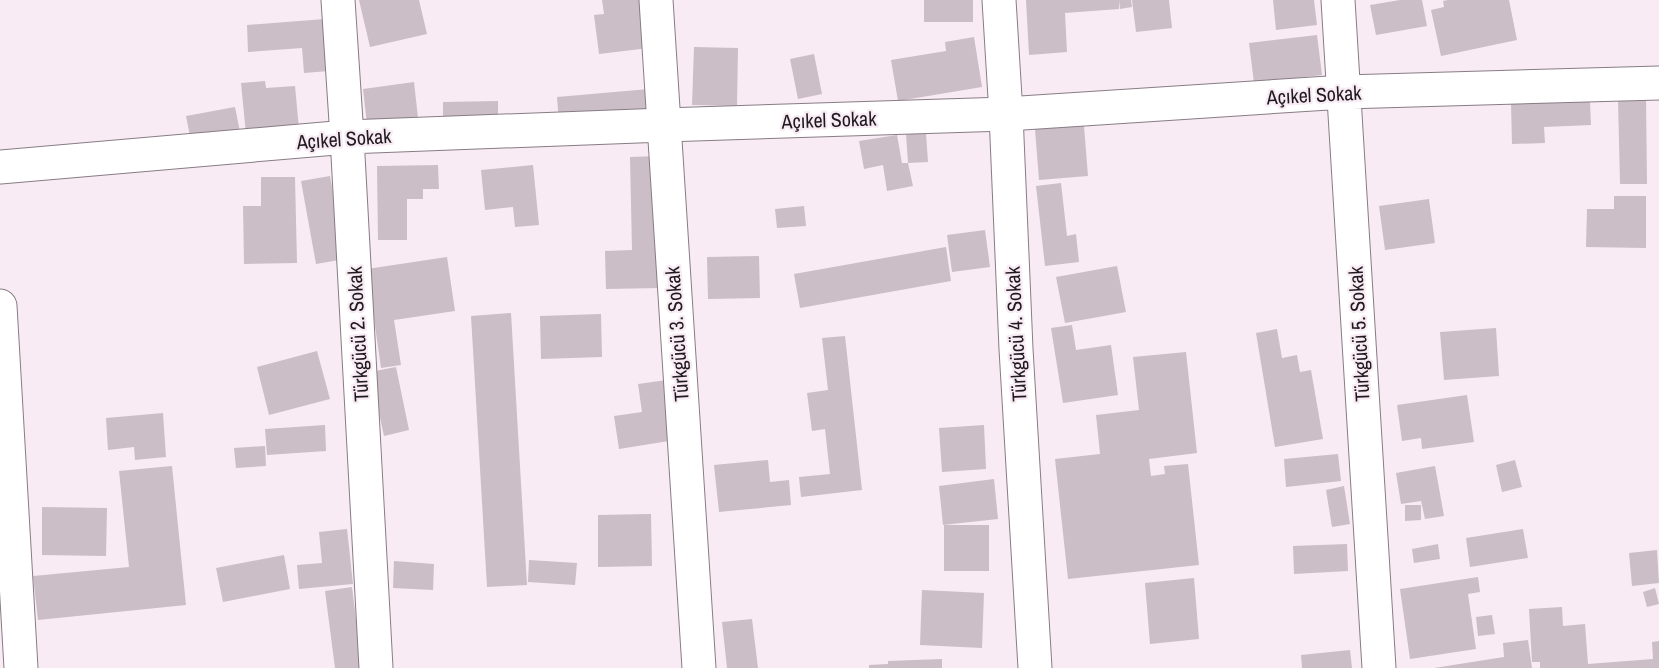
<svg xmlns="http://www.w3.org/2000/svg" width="1659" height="668" font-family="'Archivo Narrow',sans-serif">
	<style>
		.building { fill: #cbbec7 }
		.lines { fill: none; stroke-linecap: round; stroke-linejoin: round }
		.minor-casing { stroke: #887c84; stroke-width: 35 }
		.secondary-casing { stroke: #887c84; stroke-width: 35 }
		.minor { stroke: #fff; stroke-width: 33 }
		.secondary { stroke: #fff; stroke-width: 33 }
		.labels { text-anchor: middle; stroke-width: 4.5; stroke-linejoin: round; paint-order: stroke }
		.street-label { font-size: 20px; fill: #1f1a1d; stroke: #f8ebf4 }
	</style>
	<rect width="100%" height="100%" fill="#f8ebf4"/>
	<path class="building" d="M359 0H419L427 34 370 47Z
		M602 0H643L649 48 599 54 594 15 604 14Z
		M924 0H973V22H924Z
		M1026 0H1119V9L1065 13 1067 52 1029 55Z
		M1119 0H1131L1132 7 1120 9Z
		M1132 0H1169L1172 28 1136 32Z
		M1273 0H1314L1317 25 1276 30Z
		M1400 0H1422L1427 26 1376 35 1370 5Z
		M1448 0H1509L1517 40 1441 56 1431 10 1444 7 1443 1Z
		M325 19 329 71 304 73 302 48 248 52 247 25Z
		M1317 35 1322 75 1254 83 1249 43Z
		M974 37 982 87 898 101 891 60 946 51 945 42Z
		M694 47 738 48 737 106 692 105Z
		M814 54 822 94 798 99 790 59Z
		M265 81 266 88 295 86 299 129 246 134 241 83Z
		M414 82 419 127 368 133 363 89Z
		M649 89 651 115 559 123 557 97Z
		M1646 98 1647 184H1620L1618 99Z
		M498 101V126L443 127V102Z
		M1590 101 1591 125 1544 127 1545 143 1512 144 1511 104Z
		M235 107 240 132 191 141 186 116Z
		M1084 126 1088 176 1039 180 1035 129Z
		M926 133 928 162 908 163 913 186 887 191 883 165 864 169 859 141 897 135 902 163H908L906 134Z
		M657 156 660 288 606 289 605 251 632 250 630 157Z
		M438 165 439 189H423V199H407V240H378L377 166Z
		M533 165 539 225 515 227 513 207 485 210 481 170Z
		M330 176 345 259 316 264 301 181Z
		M261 177H295L297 263 244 264 243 206H261Z
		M1061 183 1067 236 1076 234 1079 262 1045 266 1036 186Z
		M1614 196H1646V248L1586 247 1587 209H1614Z
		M1429 199 1435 243 1385 250 1379 206Z
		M804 206 806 226 777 228 775 209Z
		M985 230 990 267 952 272 947 235Z
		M946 247 951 281 800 308 794 274Z
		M759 256 760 298 708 299 707 257Z
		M447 257 455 311 394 320 401 365 381 368 367 269Z
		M1117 266 1126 312 1065 323 1056 277Z
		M511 313 527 585 487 587 471 316Z
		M601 314 602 357 541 359 540 316Z
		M1072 325 1076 350 1111 345 1118 395 1063 403 1051 328Z
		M1496 328 1499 376 1444 380 1440 332Z
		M1277 329 1282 358 1297 355 1300 372 1311 370 1323 439 1275 447 1256 333Z
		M845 336 862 490 801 497 799 477 830 474 825 429 812 431 807 393 828 390 822 338Z
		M317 351 330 399 269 415 257 367Z
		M1186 352 1197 453 1149 459 1151 476 1165 474 1164 466 1188 464 1199 565 1068 579 1055 459 1100 454 1096 415 1139 410 1133 357Z
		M396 367 409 430 384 436 370 372Z
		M667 380 675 440 619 449 614 416 642 412 638 384Z
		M1467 395 1474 442 1422 449 1421 438 1402 441 1397 405Z
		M163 413 166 457 135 460 134 447 108 450 106 418Z
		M325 425 326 451 267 455 265 429Z
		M984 425 986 469 942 472 939 428Z
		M265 446 266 466 236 468 234 448Z
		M1338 454 1341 481 1286 487 1284 459Z
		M768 460 770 482 789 480 791 505 719 512 714 465Z
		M1515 460 1522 487 1502 492 1496 465Z
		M172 466 186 605 38 620 33 576 129 567 119 471Z
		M1435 466 1444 516 1425 519 1421 501 1401 504 1396 473Z
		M994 479 998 519 943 525 939 486Z
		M1344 486 1350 524 1332 527 1326 490Z
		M1405 505H1421V520L1405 521Z
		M42 507 107 508 106 556 42 555Z
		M651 514 652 566 598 567V515Z
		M944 525H989V571H944Z
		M347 529 353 584 299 589 297 565 322 563 319 532Z
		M1523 529 1528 558 1470 567 1466 538Z
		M1347 544 1348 571 1294 574 1293 546Z
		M1438 544 1440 559 1414 563 1412 549Z
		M1657 550 1659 583 1632 586 1629 553Z
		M284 555 290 589 223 602 216 568Z
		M529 560 577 563 575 585 528 582Z
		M394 561 434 564 433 590 393 588Z
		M1478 577 1480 592 1468 594 1476 649 1410 659 1400 589Z
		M1194 578 1199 639 1150 644 1145 583Z
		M352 587 362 668H335L325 591Z
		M1655 588 1659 604 1647 607 1643 592Z
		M922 590 984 593 982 648 920 645Z
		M1562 607 1563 626 1585 624 1588 664 1653 659 1652 642 1659 641V668H1540V662H1532L1529 609Z
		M1492 615 1495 634 1478 636 1476 617Z
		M752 619 758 668H727L722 622Z
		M1528 640 1532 668H1434L1504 657 1503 643Z
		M1350 650 1352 668H1302L1301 655Z
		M942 659V668H869V665L888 664V661Z"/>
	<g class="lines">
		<defs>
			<path id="minor" d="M338 0 347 137 376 668
				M656 0 699 668
				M1338 0 1379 668
				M0 167 347 137 664 125 1006 114 1344 92 1659 83
				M0 306 21 668"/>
			<path id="secondary" d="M999 0 1006 114 1016 349 1035 668"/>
		</defs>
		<use href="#minor" class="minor-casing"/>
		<use href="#secondary" class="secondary-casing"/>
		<use href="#minor" class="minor"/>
		<use href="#secondary" class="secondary"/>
	</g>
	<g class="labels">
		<g class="street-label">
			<text transform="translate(1314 95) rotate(-3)" y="7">Açıkel Sokak</text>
			<text transform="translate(829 120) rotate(-2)" y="7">Açıkel Sokak</text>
			<text transform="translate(344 139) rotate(-4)" y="7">Açıkel Sokak</text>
			<text transform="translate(358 334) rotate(-93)" y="7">Türkgücü 2. Sokak</text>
			<text transform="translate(677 334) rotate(-94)" y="7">Türkgücü 3. Sokak</text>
			<text transform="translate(1016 334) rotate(-93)" y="7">Türkgücü 4. Sokak</text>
			<text transform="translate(1359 334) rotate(-93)" y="7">Türkgücü 5. Sokak</text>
		</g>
	</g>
</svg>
